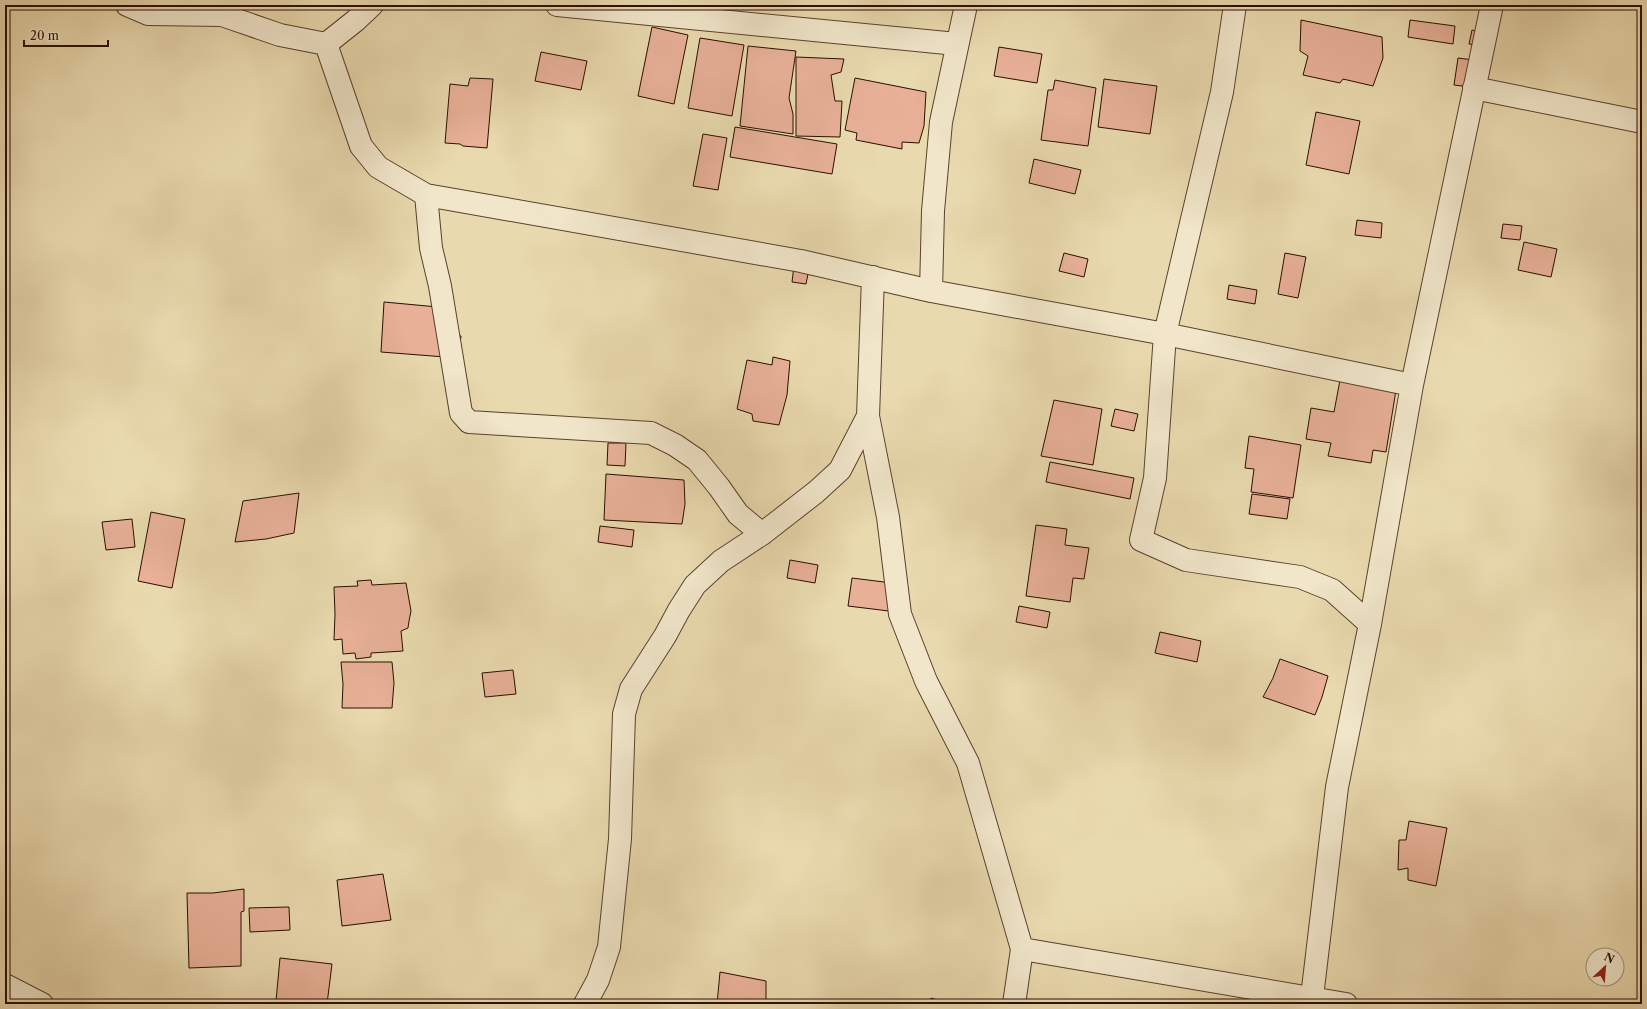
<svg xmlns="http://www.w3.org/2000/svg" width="1647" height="1009" font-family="'Libre Caslon Text',serif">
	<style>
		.building { fill: #e7b097; stroke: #2b0e00 }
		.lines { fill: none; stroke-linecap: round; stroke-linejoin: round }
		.minor-casing { stroke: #5a412c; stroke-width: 24 }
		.minor { stroke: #f1e6ca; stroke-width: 22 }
	</style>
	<rect width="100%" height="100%" fill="#e9d9ae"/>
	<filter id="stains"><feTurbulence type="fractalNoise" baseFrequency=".005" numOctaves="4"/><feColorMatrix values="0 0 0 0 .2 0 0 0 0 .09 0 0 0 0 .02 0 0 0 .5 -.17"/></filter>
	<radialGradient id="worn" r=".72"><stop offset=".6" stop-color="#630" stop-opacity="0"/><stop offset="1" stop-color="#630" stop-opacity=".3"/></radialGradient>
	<path class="building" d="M1301 20 1382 37 1383 58 1373 86 1343 79 1340 83 1303 75 1308 56 1300 51Z
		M1410 20 1455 26 1453 44 1408 37Z
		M652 27 688 35 674 104 638 96Z
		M1472 30 1489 34 1486 47 1469 44Z
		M700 38 744 45 732 116 688 108Z
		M748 46 796 51 789 98 793 114V134L740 126Z
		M999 47 1042 54 1037 83 994 76Z
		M541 52 587 61 581 90 535 81Z
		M796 57 844 59 841 72 831 75 835 101H842L840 137 796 136Z
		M1458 58 1473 60 1470 87 1454 85Z
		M470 78 493 79 487 148 463 146 460 144 445 143 450 84 468 86Z
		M855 78 926 92 924 126 919 143 902 142V149L856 140 857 133 845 130Z
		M1104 79 1157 86 1150 134 1098 127Z
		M1055 80 1096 88 1088 146 1041 140 1048 90H1053Z
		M1316 112 1360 121 1349 174 1306 165Z
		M735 127 837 144 832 174 730 157Z
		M703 134 727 138 718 190 693 186Z
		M1034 159 1081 170 1075 194 1029 183Z
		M1357 220 1382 223 1381 238 1355 235Z
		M1503 224 1522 226 1520 240 1501 238Z
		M1524 242 1557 249 1551 277 1518 270Z
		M1064 253 1088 259 1084 277 1059 271Z
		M1285 253 1306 257 1298 298 1278 294Z
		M794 266 809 269 806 284 792 282Z
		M1229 285 1257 290 1255 304 1227 299Z
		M384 302 438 307 454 335 461 336 458 358 381 352Z
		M773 357 790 361 787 395 779 425 753 421 752 414 737 409 747 360 772 365Z
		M1340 380 1396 390 1386 452 1373 450 1371 463 1328 456 1331 443 1306 439 1311 408 1334 412Z
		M1054 400 1102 409 1093 465 1041 456Z
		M1115 409 1138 414 1134 431 1111 426Z
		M1249 436 1301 445 1293 498 1251 492 1254 469 1245 468Z
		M608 443H626L625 466 607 465Z
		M1050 462 1134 478 1130 499 1046 482Z
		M606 474 684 480 685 504 682 524 604 520Z
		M299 493 294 533 266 539 235 542 243 501Z
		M1252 494 1290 499 1287 519 1249 514Z
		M151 512 185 519 172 588 138 581Z
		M132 519 135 547 106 550 102 522Z
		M1036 525 1067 529 1065 545 1089 548 1084 579 1073 578 1070 602 1026 596Z
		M600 526 634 530 632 547 598 542Z
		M790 560 818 565 815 583 787 578Z
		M852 578 892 583 889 611 848 606Z
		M371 580 372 585 406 583 411 611 409 621 408 628 401 631 403 651 371 653V657L356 659 355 653 343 654 342 639 334 640 335 614 334 587 358 586 357 581Z
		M1019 606 1050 612 1047 628 1016 622Z
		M1160 632 1201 641 1197 662 1155 653Z
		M1280 659 1328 676 1322 697 1315 715 1263 697 1273 678Z
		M341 662H392L394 683 392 708H342L343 684Z
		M513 670 516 694 485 697 482 673Z
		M1409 821 1447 828 1436 886 1408 880V868L1398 870 1399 840H1406Z
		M383 874 391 920 342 926 337 880Z
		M244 889V911L241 912V966L189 968 187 893H213Z
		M289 907 290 930 250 932 249 908Z
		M280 958 332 964 327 1004H303L276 1001Z
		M720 972 766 981V1004H717Z
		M931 998 950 1004H929Z"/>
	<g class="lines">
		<defs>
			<path id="minor" d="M127 5 148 14 222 15 280 35 326 44 355 21 372 5
				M557 5 957 44
				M1235 5 1222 92 1165 334 1155 478 1141 540 1186 560 1300 577 1332 590 1370 624
				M326 44 361 146 378 167 426 195
				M1474 88 1642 122
				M873 277 868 416 888 517 900 614 926 681 968 763 1022 949 1014 1004
				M931 291 933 211 941 122 966 5
				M762 534 738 514 719 487 697 460 675 445 651 433 469 422 461 413 440 286 431 248 426 195 801 261 931 291 1165 334 1412 385
				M1022 949 1346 1004
				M5 985 42 1004
				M1312 997 1337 787 1370 624 1412 385 1492 5
				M585 1004 598 980 609 947 620 839 624 714 631 689 665 636 679 610 695 585 721 561 762 534 816 492 840 470 868 416"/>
		</defs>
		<use href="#minor" class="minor-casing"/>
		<use href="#minor" class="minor"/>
	</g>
	<rect width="1647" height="1009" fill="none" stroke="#e9d9ae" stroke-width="20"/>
	<rect x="6" y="6" width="1635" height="997" fill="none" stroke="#2b0e00" stroke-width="2"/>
	<rect x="10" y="10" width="1627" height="989" fill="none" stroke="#2b0e00"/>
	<g transform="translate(1605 967) rotate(26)"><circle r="19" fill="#f1e6ca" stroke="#a29079"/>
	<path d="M0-3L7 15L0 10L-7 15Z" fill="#8f2418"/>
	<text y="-6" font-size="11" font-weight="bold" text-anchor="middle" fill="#2b0e00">N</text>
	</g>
	<path d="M24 40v6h84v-6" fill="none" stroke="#2b0e00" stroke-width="2"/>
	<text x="30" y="40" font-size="12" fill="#2b0e00" stroke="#f1e6ca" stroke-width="3" paint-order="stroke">20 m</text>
	<rect width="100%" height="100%" filter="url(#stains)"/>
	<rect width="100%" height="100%" fill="url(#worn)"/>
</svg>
